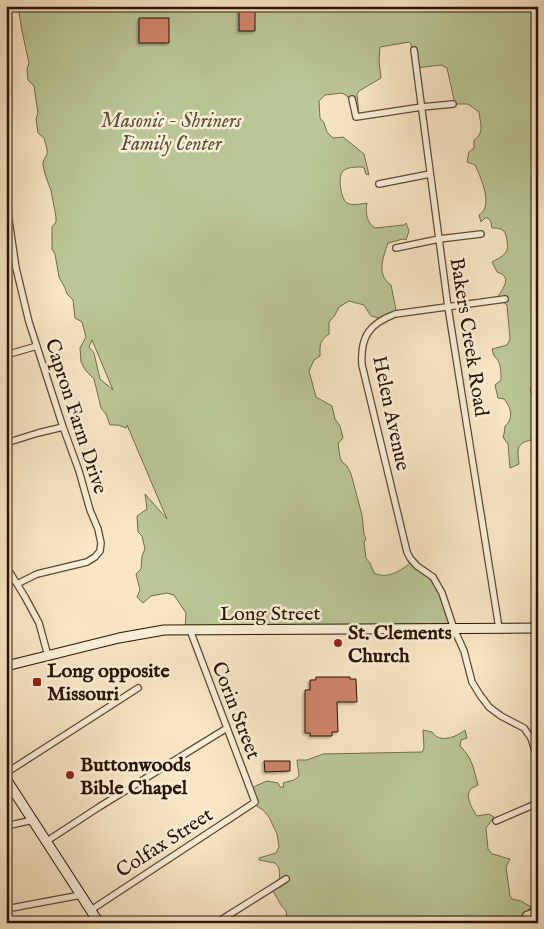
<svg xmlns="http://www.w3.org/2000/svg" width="544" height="929" font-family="'IM FELL English',serif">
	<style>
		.green { fill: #bac697; stroke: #726c4d; fill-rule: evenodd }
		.building { fill: #ce8369; stroke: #2a1303; filter: url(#shadow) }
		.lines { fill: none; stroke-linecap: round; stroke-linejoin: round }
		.street-casing { stroke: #5e4834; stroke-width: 8 }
		.secondary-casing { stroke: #2a1303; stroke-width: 11 }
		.street { stroke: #faefd9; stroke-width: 5.5 }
		.secondary { stroke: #faefd9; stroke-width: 9 }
		.poi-dot { fill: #8f2418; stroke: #faefd9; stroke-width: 2 }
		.labels { text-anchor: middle; stroke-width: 5; stroke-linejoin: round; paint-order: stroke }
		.park-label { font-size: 20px; font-style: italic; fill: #5c5237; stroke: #faefd9 }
		.street-label { font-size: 20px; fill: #2a1303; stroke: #faefd9 }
		.poi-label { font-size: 20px; font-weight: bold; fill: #2a1303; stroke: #faefd9; text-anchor: start }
	</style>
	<defs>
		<filter id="shadow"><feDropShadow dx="-2" dy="2" stdDeviation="1" flood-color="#0004"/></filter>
	</defs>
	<rect width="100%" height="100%" fill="#f8e6c5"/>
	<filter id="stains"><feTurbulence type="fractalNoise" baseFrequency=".004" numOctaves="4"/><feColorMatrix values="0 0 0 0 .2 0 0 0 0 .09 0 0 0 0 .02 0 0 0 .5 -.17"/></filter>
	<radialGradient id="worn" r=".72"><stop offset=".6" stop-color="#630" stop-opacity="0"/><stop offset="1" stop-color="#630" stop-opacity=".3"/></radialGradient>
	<path class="green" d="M20 6H538V378L536 379 530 389 538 412V438C519 443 516 443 519 464L510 468 508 444 503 437 504 434 505 426C514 419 511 407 504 399L498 398 495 385 501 380C501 371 501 361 494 356L492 349 507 345 510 339 507 305 497 298C503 288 513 277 497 272L492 262C497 259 503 257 506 252 509 248 507 236 504 231 501 228 496 228 492 228L491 222 488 218H485L481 222 479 215C494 206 481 178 475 165L467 162 469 152 474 148V140C485 133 480 122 479 112L468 104H455L447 68 441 65 416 68 415 67 411 44 409 42 380 47 379 61 381 78 359 91 357 94 359 115 347 96 342 93 325 95 319 101 320 118 324 123 327 132 333 138 343 137 364 154 369 175 366 174 364 168 362 167C356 167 347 167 343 171 337 176 341 200 347 203 353 206 361 204 367 203 365 213 367 223 375 228L404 225 406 223 409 231 406 240 403 239 388 243C383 257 376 275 391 285L396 310 395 312 379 318 371 316 364 305 349 301 339 307 335 315 329 322V334C319 341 320 345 320 356L314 360 309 371 316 397 332 406 335 419 340 426 343 438 338 444 340 457 342 462 347 466 351 474 362 515 364 535 366 538 364 543 366 558 370 563 374 573C389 580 401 570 413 561L429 570 434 576 453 628 185 630 186 613 174 595 167 593 151 596 143 603 137 597 140 590 136 574 141 569 142 556 145 549 142 536 138 532 137 516 147 509 145 494 167 519 127 425 126 428 118 425H110L106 414 101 408 94 379 86 371 81 362 80 348 86 337 82 322 75 318 73 300 67 294 65 288 59 277 55 254 52 249V227L56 222V217L51 190C49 186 42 167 43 162 44 159 46 157 47 154 48 149 45 143 44 138L38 133 36 119 38 113 34 86 28 80 27 69 29 63 22 31 19 12ZM92 340 113 390 100 379 94 353 89 347Z
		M423 730 432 732C440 744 456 737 465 730L467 738 461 740 460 746C472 757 474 770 478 785 475 787 473 787 471 789 464 796 473 810 477 816L489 814 494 817 486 828 488 849 492 854C499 855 504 858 510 859L506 867 510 896 512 899 521 901 531 907 517 921 518 923H288L286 911 281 905 273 891 272 889 280 883 279 868 275 863 259 860V858L276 853 279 847 277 834 269 817 263 810 255 805 251 788 267 781 278 783 280 787H284L283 783 294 780 299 776 297 760H307L323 754 422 752 424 748Z"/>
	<path class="building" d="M239 6H255V31H239Z
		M139 18H169V43H139Z
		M316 677H350V679H356L357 702H337L338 732H332V736H310V733H305V690H310V680H316Z
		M264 761H290V771L265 772Z"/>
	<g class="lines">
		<defs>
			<path id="street" d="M414 50 448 307 499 628
				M352 99 356 117 422 107 453 104
				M379 184 430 174
				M6 200 16 268 29 322 63 427 79 471 90 510 98 529 101 543 100 551 95 557 87 562 37 574 17 584
				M396 248 439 239 481 234
				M505 299 395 314C369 324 360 337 362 365L407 552 410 558 417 566 433 577 442 593 454 629 464 651 472 682 480 695 489 707 501 716 524 728 531 738 538 760
				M6 355 37 346
				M6 443 38 433 63 427
				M6 566 25 597 39 623 48 656
				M6 773 138 688
				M496 821 538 803
				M6 826 33 820
				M47 841 99 807 227 728
				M6 909 81 895
				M91 910 255 802 190 630
				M526 915 538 910
				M216 923 286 879"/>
			<path id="secondary" d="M6 666 119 638 164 630 538 628
				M6 779 99 923"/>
		</defs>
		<use href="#street" class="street-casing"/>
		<use href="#secondary" class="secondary-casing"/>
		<use href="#street" class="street"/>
		<use href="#secondary" class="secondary"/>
	</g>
	<g class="poi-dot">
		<circle cx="338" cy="643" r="5"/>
		<rect x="32" y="677" width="10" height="10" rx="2.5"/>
		<circle cx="70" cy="775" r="5"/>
	</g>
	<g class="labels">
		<g class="park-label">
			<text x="171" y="127">Masonic - Shriners<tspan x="171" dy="23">Family Center</tspan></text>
		</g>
		<g class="street-label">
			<text transform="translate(470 337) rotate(81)" y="7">Bakers Creek Road</text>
			<text transform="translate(392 413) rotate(78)" y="7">Helen Avenue</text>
			<text transform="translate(77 416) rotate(72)" y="7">Capron Farm Drive</text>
			<text x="270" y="620">Long Street</text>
			<text transform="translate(237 710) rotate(69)" y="7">Corin Street</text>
			<text transform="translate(164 842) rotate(-33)" y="7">Colfax Street</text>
		</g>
		<g class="poi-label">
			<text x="348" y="639">St. Clements<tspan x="348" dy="23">Church</tspan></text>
			<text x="47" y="677">Long opposite<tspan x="47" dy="23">Missouri</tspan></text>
			<text x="80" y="771">Buttonwoods<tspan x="80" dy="23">Bible Chapel</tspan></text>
		</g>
	</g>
	<rect width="544" height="929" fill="none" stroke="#f8e6c5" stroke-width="25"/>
	<rect x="8" y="8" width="529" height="914" fill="none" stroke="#2a1303" stroke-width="2.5"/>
	<rect x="12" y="12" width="519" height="904" fill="none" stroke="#2a1303"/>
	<rect width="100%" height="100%" filter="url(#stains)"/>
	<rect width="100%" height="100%" fill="url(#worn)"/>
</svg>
